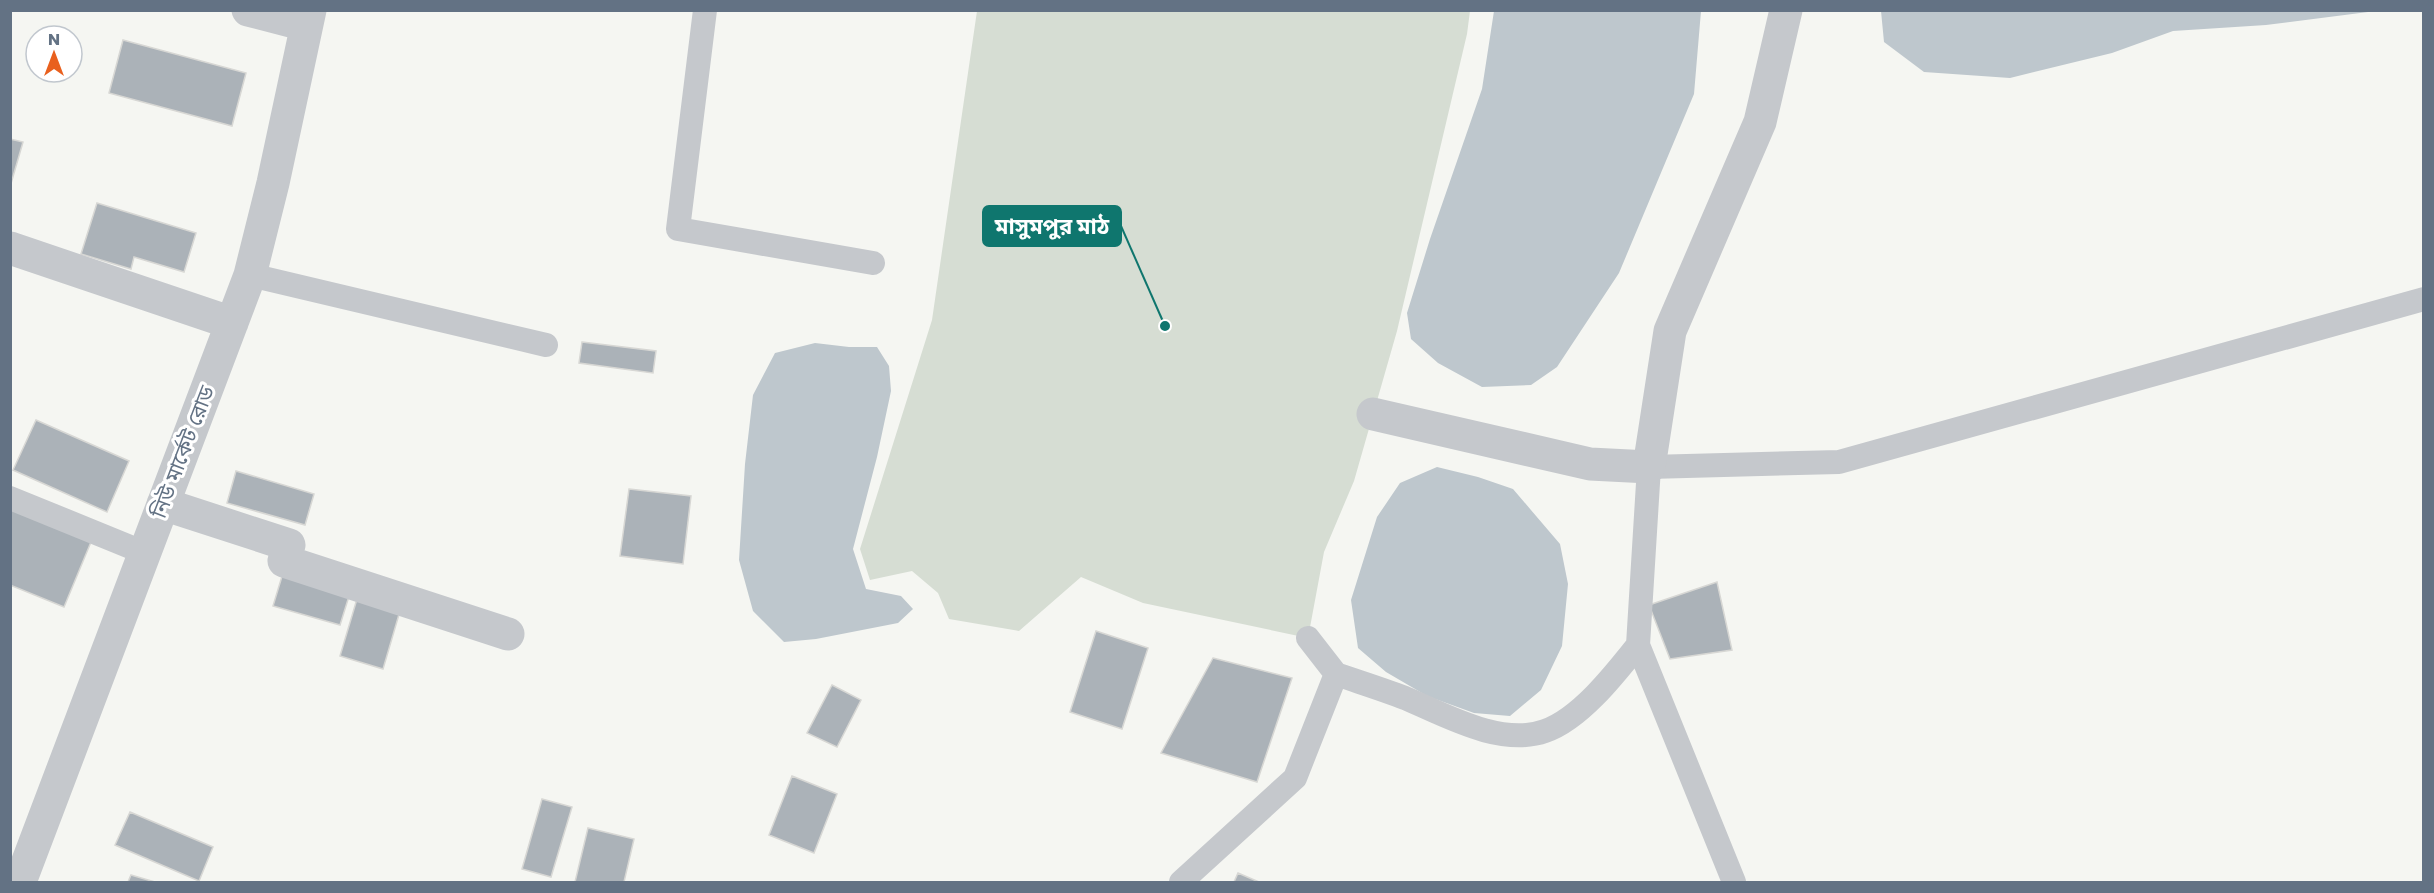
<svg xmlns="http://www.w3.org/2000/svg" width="2434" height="893" font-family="Poppins,'Noto Sans Bengali',sans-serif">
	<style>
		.green { fill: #d6ddd3 }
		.water { fill: #bec7cd }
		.building { fill: #abb2b8; stroke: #d7d7d4; stroke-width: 1.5 }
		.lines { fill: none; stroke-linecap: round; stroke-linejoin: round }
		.service { stroke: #c5c8cc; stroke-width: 24 }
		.minor { stroke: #c5c8cc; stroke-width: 33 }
		.labels { text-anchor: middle; stroke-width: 6; stroke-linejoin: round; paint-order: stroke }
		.street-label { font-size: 21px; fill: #637284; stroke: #fff }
		.leader { fill: none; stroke: #0f766e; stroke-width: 2 }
		.callout-dot { fill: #0f766e; stroke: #fff; stroke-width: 2 }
		.callout { fill: #0f766e; stroke: #0f766e; stroke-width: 2 }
		.callout-label { font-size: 22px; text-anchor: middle; font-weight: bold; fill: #fff }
	</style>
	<rect width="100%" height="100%" fill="#f5f6f2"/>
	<path class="green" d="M977 11H1470L1467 34 1397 331 1354 481 1324 552 1308 638 1143 603 1081 577 1019 631 949 619 938 593 912 571 870 580 860 549 932 320Z"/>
	<path class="water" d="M1494 11H1701L1694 94 1619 273 1557 367 1531 385 1482 387 1438 363 1411 339 1407 313 1430 239 1482 89Z
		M1881 11 2423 10 2424 11 2368 12 2266 25 2173 31 2112 53 2010 78 1924 72 1884 42Z
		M815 343 849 347H877L889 366 891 391 877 457 853 549 866 589 901 596 913 609 898 623 816 639 784 642 753 611 739 560 745 464 753 395 775 353Z
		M1437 467 1478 477 1513 489 1560 544 1568 584 1562 646 1541 690 1510 716 1474 713 1427 696 1386 672 1358 648 1351 600 1377 517 1400 483Z"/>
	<path class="building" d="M123 40 246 73 232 126 109 93Z
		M10 139 23 142 10 187Z
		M97 203 196 233 184 272 134 257 131 269 81 254Z
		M582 342 656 351 653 373 579 363Z
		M36 420 129 461 107 512 13 470Z
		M236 471 314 494 305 525 227 503Z
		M629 489 691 496 683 564 620 556Z
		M10 509 91 542 64 607 10 585Z
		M283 573 350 593 340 625 273 606Z
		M1717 582 1732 650 1670 659 1649 605Z
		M357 599 400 611 383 669 340 656Z
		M1096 631 1148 648 1122 729 1070 712Z
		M1213 658 1292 678 1257 782 1161 753Z
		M832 685 861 700 837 747 807 733Z
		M792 776 837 794 814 853 769 835Z
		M542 799 572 807 551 877 522 869Z
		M130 812 213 847 199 881 115 845Z
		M588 828 634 839 624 882H575Z
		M1238 873 1259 882H1234Z
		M131 875 155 882H128Z"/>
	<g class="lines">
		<path class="service" d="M705 10 678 229 873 263
			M250 275 546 345
			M10 498 145 553
			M1308 638 1336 674
			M1181 882 1295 778 1336 674C1359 682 1382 689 1405 698 1445 715 1501 747 1545 731 1580 719 1615 674 1638 645
			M1734 882 1638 645 1649 467 1839 462 2424 299"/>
		<path class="minor" d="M248 10 306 25
			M10 248 232 323
			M1373 414 1590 464 1649 467 1670 331 1760 122 1786 10
			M163 504 289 545 284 561 508 634
			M20 882 250 275 273 183 310 10"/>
	</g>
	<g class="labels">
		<g class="street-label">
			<text transform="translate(183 452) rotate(-69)" y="7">নিউ মার্কেট রোড</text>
		</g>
	</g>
	<path class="leader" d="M1165 326L1121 226"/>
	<circle class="callout-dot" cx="1165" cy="326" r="6"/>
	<rect class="callout" x="983" y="206" width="138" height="40" rx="6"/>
	<g class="callout-label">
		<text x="1052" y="234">মাসুমপুর মাঠ</text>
	</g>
	<rect width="2434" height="893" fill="none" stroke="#637284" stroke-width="24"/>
	<g transform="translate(54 54)"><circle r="28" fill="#ffffff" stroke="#c1c7ce" stroke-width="1.5"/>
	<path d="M0-4.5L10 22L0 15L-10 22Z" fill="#e9601e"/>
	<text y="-9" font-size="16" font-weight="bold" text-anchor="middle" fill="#637284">N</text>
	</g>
</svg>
